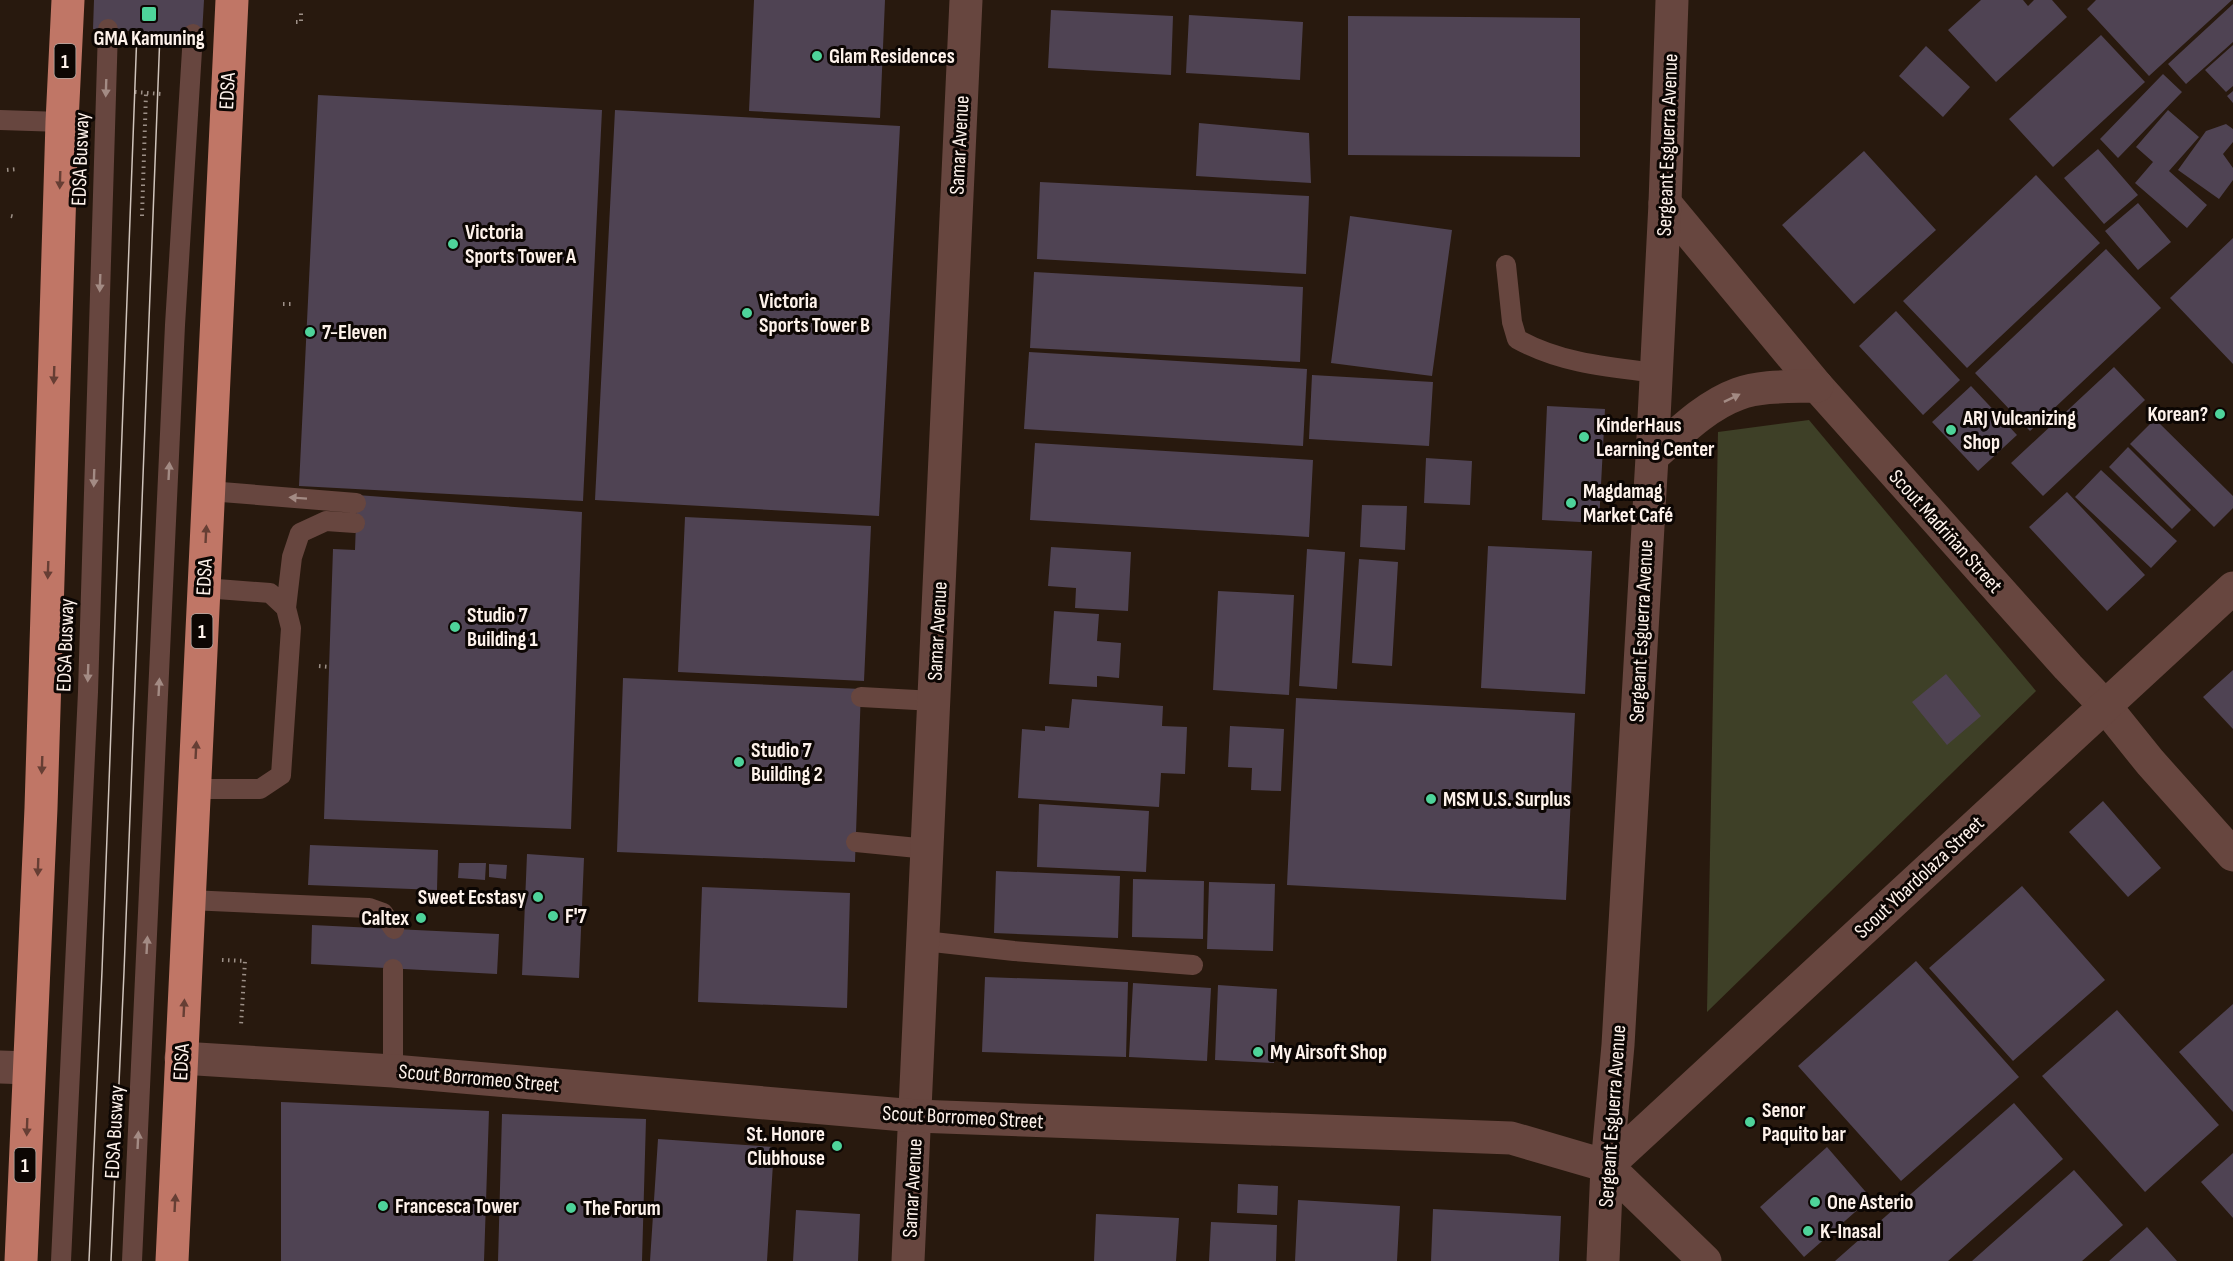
<svg xmlns="http://www.w3.org/2000/svg" width="2233" height="1261" font-family="'Sofia Sans Condensed',sans-serif">
	<style>
		.green { fill: #3e4027 }
		.building { fill: #4f4353 }
		.lines { fill: none; stroke-linecap: round; stroke-linejoin: round }
		.path { stroke: #9d9087; stroke-width: 4; stroke-dasharray: 1.5 4.5; stroke-linecap: butt }
		.service { stroke: #67463f; stroke-width: 20 }
		.minor { stroke: #67463f; stroke-width: 33 }
		.tertiary { stroke: #67463f; stroke-width: 33 }
		.trunk { stroke: #c07666; stroke-width: 33 }
		.tram { stroke: #cfc3bb; stroke-width: 1.5 }
		.oneway { fill: #a38b84 }
		.oneway2 { fill: #663e34 }
		.poi-dot { fill: #4ed39a; stroke: #0c0603; stroke-width: 2 }
		.labels { text-anchor: middle; stroke-width: 6; stroke-linejoin: round; paint-order: stroke }
		.shield { fill: #0c0603; stroke: #b5aba5; stroke-width: 1.5 }
		.shield-label { font-size: 20px; font-weight: bold; fill: #fef2eb }
		.poi-label { font-size: 21px; font-weight: bold; fill: #fef2eb; stroke: #0c0603; text-anchor: start }
		.street-label { font-size: 21px; fill: #fef2eb; stroke: #0c0603 }
	</style>
	<rect width="100%" height="100%" fill="#28190e"/>
	<path class="green" d="M1809 420 2036 691 1707 1012 1718 432Z"/>
	<path class="building" d="M94 0H204L202 35 93 29Z
		M754 0H885L880 118 749 111Z
		M1981 0H2023L2028 6 2034 0H2052L2067 17 1996 82 1948 30Z
		M2096 0H2232L2149 76 2087 9Z
		M2233 4V42L2186 84 2168 64Z
		M1051 10 1173 16 1171 75 1048 68Z
		M1189 15 1303 22 1300 80 1186 73Z
		M1348 16 1580 18V157L1348 155Z
		M2101 35 2145 82 2053 167 2009 119Z
		M2233 45V86L2226 92 2205 70Z
		M1926 46 1970 87 1943 117 1899 76Z
		M2163 74 2182 92 2118 158 2100 139Z
		M2233 91V103L2227 96Z
		M318 95 602 110 583 501 299 486Z
		M615 110 900 126 879 516 595 500Z
		M2168 110 2199 137 2169 171 2207 205 2187 228 2135 183 2153 162 2136 147Z
		M1199 123 1309 133 1311 183 1196 176Z
		M2226 124 2233 129V142L2223 154 2233 168V180L2219 199 2178 170 2206 131Z
		M2098 149 2138 195 2104 224 2064 178Z
		M1864 151 1936 230 1854 304 1782 225Z
		M2036 175 2100 243 1967 368 1903 301Z
		M1040 182 1309 196 1306 274 1037 259Z
		M2138 203 2171 242 2138 270 2105 231Z
		M1350 216 1452 230 1432 376 1331 363Z
		M2233 238V364L2170 298Z
		M2106 249 2161 308 2030 431 1975 373Z
		M1034 272 1303 287 1300 362 1030 348Z
		M1896 311 1960 380 1923 415 1859 346Z
		M1029 352 1307 369 1303 446 1024 429Z
		M2114 367 2145 400 2043 496 2011 463Z
		M1312 375 1433 382 1429 446 1309 439Z
		M1971 386 2017 435 1978 471 1932 422Z
		M1547 406 1605 409 1599 523 1542 520Z
		M2155 419 2233 496V508L2214 527 2130 444Z
		M1035 443 1313 460 1309 537 1030 520Z
		M2128 447 2191 510 2172 529 2109 467Z
		M1426 458 1472 461 1470 505 1424 503Z
		M2101 470 2177 541 2151 568 2075 497Z
		M2067 492 2145 575 2107 611 2029 527Z
		M357 495 582 512 571 829 324 819 333 549 355 550Z
		M1362 505 1407 506 1405 550 1360 547Z
		M685 517 871 526 864 681 678 672Z
		M1488 546 1592 551 1585 694 1481 688Z
		M1051 547 1131 552 1128 611 1075 608 1076 588 1048 586Z
		M1307 549 1345 552 1337 689 1299 686Z
		M1359 559 1398 562 1392 666 1352 663Z
		M1218 591 1294 595 1289 695 1213 690Z
		M1054 611 1099 614 1097 641 1121 643 1119 678 1097 676V687L1049 684Z
		M2233 670V729L2203 697Z
		M1946 674 1981 716 1947 745 1912 702Z
		M623 678 861 689 855 862 617 852Z
		M1296 698 1575 713 1566 900 1287 885Z
		M1072 699 1163 706 1162 726 1187 727 1185 774 1161 773 1159 807 1018 798 1022 729 1045 731V726L1069 728Z
		M1230 726 1284 729 1281 791 1251 790 1252 768 1228 767Z
		M2103 801 2161 868 2128 897 2069 832Z
		M1039 804 1149 811 1146 872 1037 867Z
		M310 845 438 850 437 890 308 885Z
		M527 854 584 858 579 978 522 975Z
		M459 863H486L485 880 458 878Z
		M489 864 507 865 506 879 489 877Z
		M996 871 1120 876 1118 938 994 933Z
		M1133 879 1204 881 1203 939 1132 937Z
		M1209 882 1275 884 1273 951 1207 949Z
		M2022 886 2105 980 2013 1061 1929 968Z
		M702 887 850 893 847 1008 698 1002Z
		M312 925 499 934 497 974 311 964Z
		M1916 961 2019 1077 1901 1181 1798 1066Z
		M985 977 1128 982 1126 1057 982 1052Z
		M1133 983 1211 988 1207 1061 1129 1057Z
		M1218 985 1277 989 1274 1063 1215 1060Z
		M2233 1004V1112L2179 1052Z
		M2117 1010 2219 1125 2145 1192 2042 1076Z
		M281 1102 489 1111 484 1261H281Z
		M2014 1103 2063 1159 1948 1261H1835Z
		M502 1114 646 1119 642 1261H498Z
		M658 1139 774 1147 767 1261H650Z
		M1827 1147 1871 1198 1804 1257 1760 1207Z
		M2233 1153V1218L2201 1182Z
		M2074 1170 2123 1225 2082 1261H1972Z
		M1238 1184 1278 1186 1277 1215 1237 1213Z
		M1298 1200 1400 1206 1397 1261H1295Z
		M1433 1209 1561 1216 1559 1261H1431Z
		M796 1210 860 1214 858 1261H793Z
		M1096 1214 1179 1218 1176 1261H1094Z
		M1211 1222 1277 1225 1276 1261H1209Z
		M2147 1227 2177 1261H2109Z"/>
	<g class="lines">
		<path class="path" d="M296 22H301V12
			M135 92 161 94
			M7 170 18 169
			M11 216 15 217
			M142 216 146 93
			M283 304H293
			M319 666 330 667
			M222 960 245 961 241 1025"/>
		<path class="service" d="M0 120 62 122
			M1506 265 1512 322 1517 339C1560 363 1607 367 1656 373
			M209 491 356 503
			M286 608 292 557 300 533 326 521 355 523
			M861 697 934 701
			M194 789H260L281 775 291 628 286 608 270 593 204 588
			M856 842 928 849
			M189 900 369 908 383 913 394 929
			M924 941 1014 951 1193 965
			M393 1071V969
			M61 1261 88 692 108 29
			M132 1261 175 325 193 34"/>
		<path class="minor" d="M1665 203 1817 386 2068 667 2105 706 2150 762 2233 855
			M0 1067 29 1068
			M908 1261 966 0"/>
		<path class="tertiary" d="M1652 457C1678 434 1705 406 1738 394 1762 385 1792 387 1817 386
			M181 1058 393 1071 916 1116 1511 1138 1607 1166 1705 1261
			M1607 1166 2233 588
			M1603 1261 1607 1166 1618 1045 1652 457 1665 203 1672 0"/>
		<path class="trunk" d="M21 1261 41 808 62 122 68 0
			M172 1261 232 0"/>
		<path class="tram" d="M89 1261 102 971 137 31
			M111 1261 124 972 160 33"/>
	</g>
	<defs><path id="oneway-solid" d="M-6-.8H1V-3.2L6.5 0L1 3.2V.8H-6Z" transform="scale(1.5)"/></defs>
	<g class="oneway">
		<use href="#oneway-solid" transform="translate(106 88) rotate(92)"/>
		<use href="#oneway-solid" transform="translate(100 283) rotate(92)"/>
		<use href="#oneway-solid" transform="translate(1732 398) rotate(-26)"/>
		<use href="#oneway-solid" transform="translate(169 471) rotate(-87)"/>
		<use href="#oneway-solid" transform="translate(94 478) rotate(92)"/>
		<use href="#oneway-solid" transform="translate(298 498) rotate(-176)"/>
		<use href="#oneway-solid" transform="translate(88 673) rotate(92)"/>
		<use href="#oneway-solid" transform="translate(159 687) rotate(-87)"/>
		<use href="#oneway-solid" transform="translate(147 945) rotate(-87)"/>
		<use href="#oneway-solid" transform="translate(138 1140) rotate(-87)"/>
	</g>
	<g class="oneway2">
		<use href="#oneway-solid" transform="translate(60 180) rotate(92)"/>
		<use href="#oneway-solid" transform="translate(54 375) rotate(92)"/>
		<use href="#oneway-solid" transform="translate(206 534) rotate(-87)"/>
		<use href="#oneway-solid" transform="translate(48 570) rotate(92)"/>
		<use href="#oneway-solid" transform="translate(196 750) rotate(-87)"/>
		<use href="#oneway-solid" transform="translate(42 765) rotate(92)"/>
		<use href="#oneway-solid" transform="translate(38 867) rotate(92)"/>
		<use href="#oneway-solid" transform="translate(184 1008) rotate(-87)"/>
		<use href="#oneway-solid" transform="translate(27 1127) rotate(92)"/>
		<use href="#oneway-solid" transform="translate(175 1203) rotate(-87)"/>
	</g>
	<g class="poi-dot">
		<rect x="141" y="6" width="16" height="16" rx="3"/>
		<circle cx="817" cy="56" r="6"/>
		<circle cx="453" cy="244" r="6"/>
		<circle cx="747" cy="313" r="6"/>
		<circle cx="310" cy="332" r="6"/>
		<circle cx="2220" cy="414" r="6"/>
		<circle cx="1951" cy="430" r="6"/>
		<circle cx="1584" cy="437" r="6"/>
		<circle cx="1571" cy="503" r="6"/>
		<circle cx="455" cy="627" r="6"/>
		<circle cx="739" cy="762" r="6"/>
		<circle cx="1431" cy="799" r="6"/>
		<circle cx="538" cy="897" r="6"/>
		<circle cx="553" cy="916" r="6"/>
		<circle cx="421" cy="918" r="6"/>
		<circle cx="1258" cy="1052" r="6"/>
		<circle cx="1750" cy="1122" r="6"/>
		<circle cx="837" cy="1146" r="6"/>
		<circle cx="1815" cy="1202" r="6"/>
		<circle cx="383" cy="1206" r="6"/>
		<circle cx="571" cy="1208" r="6"/>
		<circle cx="1808" cy="1231" r="6"/>
	</g>
	<g class="labels">
		<g class="shield">
			<rect x="54.5" y="44" width="21" height="34" rx="4.5"/>
			<rect x="191.5" y="614" width="21" height="34" rx="4.5"/>
			<rect x="14.5" y="1148" width="21" height="34" rx="4.5"/>
		</g>
		<g class="shield-label">
			<text x="65" y="68">1</text>
			<text x="202" y="638">1</text>
			<text x="25" y="1172">1</text>
		</g>
		<g class="poi-label">
			<text x="149" y="45" text-anchor="middle">GMA Kamuning</text>
			<text x="829" y="63">Glam Residences</text>
			<text x="465" y="239">Victoria<tspan x="465" dy="24">Sports Tower A</tspan></text>
			<text x="759" y="308">Victoria<tspan x="759" dy="24">Sports Tower B</tspan></text>
			<text x="322" y="339">7-Eleven</text>
			<text x="2208" y="421" text-anchor="end">Korean?</text>
			<text x="1963" y="425">ARJ Vulcanizing<tspan x="1963" dy="24">Shop</tspan></text>
			<text x="1596" y="432">KinderHaus<tspan x="1596" dy="24">Learning Center</tspan></text>
			<text x="1583" y="498">Magdamag<tspan x="1583" dy="24">Market Café</tspan></text>
			<text x="467" y="622">Studio 7<tspan x="467" dy="24">Building 1</tspan></text>
			<text x="751" y="757">Studio 7<tspan x="751" dy="24">Building 2</tspan></text>
			<text x="1443" y="806">MSM U.S. Surplus</text>
			<text x="526" y="904" text-anchor="end">Sweet Ecstasy</text>
			<text x="565" y="923">F'7</text>
			<text x="409" y="925" text-anchor="end">Caltex</text>
			<text x="1270" y="1059">My Airsoft Shop</text>
			<text x="1762" y="1117">Senor<tspan x="1762" dy="24">Paquito bar</tspan></text>
			<text x="825" y="1141" text-anchor="end">St. Honore<tspan x="825" dy="24">Clubhouse</tspan></text>
			<text x="1827" y="1209">One Asterio</text>
			<text x="395" y="1213">Francesca Tower</text>
			<text x="583" y="1215">The Forum</text>
			<text x="1820" y="1238">K-Inasal</text>
		</g>
		<g class="street-label">
			<text transform="translate(227 91) rotate(-87)" y="7">EDSA</text>
			<text transform="translate(959 145) rotate(-87)" y="7">Samar Avenue</text>
			<text transform="translate(1667 145) rotate(-88)" y="7">Sergeant Esguerra Avenue</text>
			<text transform="translate(80 159) rotate(-88)" y="7">EDSA Busway</text>
			<text transform="translate(1946 531) rotate(48)" y="7">Scout Madriñan Street</text>
			<text transform="translate(204 577) rotate(-87)" y="7">EDSA</text>
			<text transform="translate(937 631) rotate(-87)" y="7">Samar Avenue</text>
			<text transform="translate(1641 631) rotate(-87)" y="7">Sergeant Esguerra Avenue</text>
			<text transform="translate(65 645) rotate(-88)" y="7">EDSA Busway</text>
			<text transform="translate(1919 877) rotate(-43)" y="7">Scout Ybardolaza Street</text>
			<text transform="translate(181 1062) rotate(-87)" y="7">EDSA</text>
			<text transform="translate(479 1078) rotate(5)" y="7">Scout Borromeo Street</text>
			<text transform="translate(1612 1116) rotate(-86)" y="7">Sergeant Esguerra Avenue</text>
			<text transform="translate(963 1117) rotate(3)" y="7">Scout Borromeo Street</text>
			<text transform="translate(114 1132) rotate(-87)" y="7">EDSA Busway</text>
			<text transform="translate(912 1188) rotate(-87)" y="7">Samar Avenue</text>
		</g>
	</g>
</svg>
